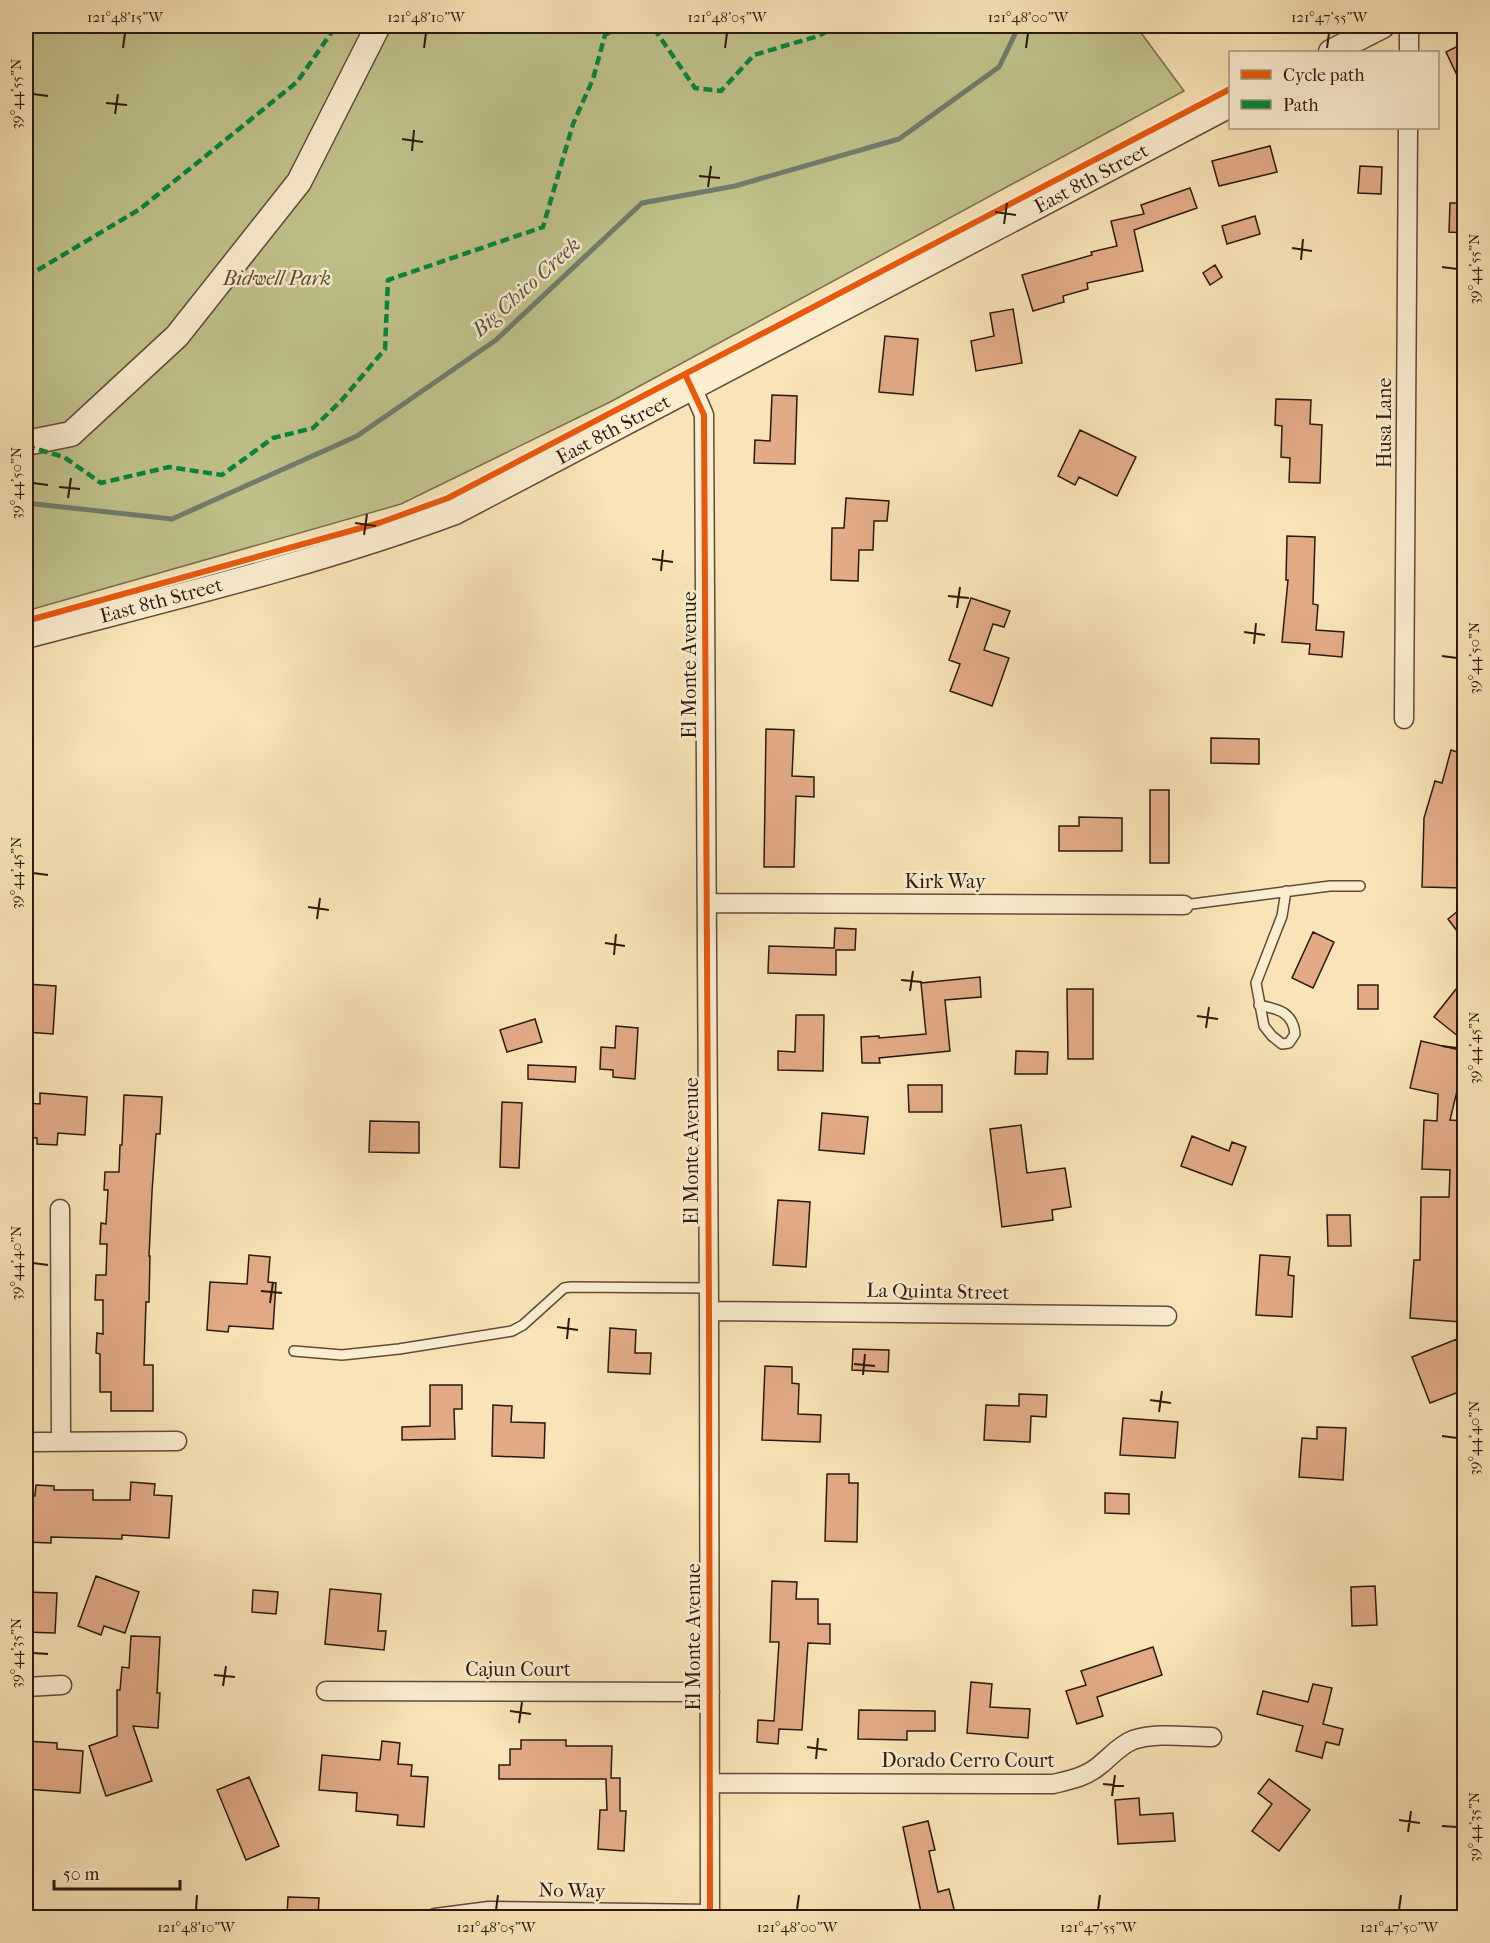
<svg xmlns="http://www.w3.org/2000/svg" width="1490" height="1943" font-family="'IM FELL French Canon',serif">
	<style>
		.green { fill: #c1c38b; stroke: #776e4e; stroke-width: 1.5 }
		.lines { fill: none; stroke-linecap: round; stroke-linejoin: round }
		.stream { stroke: #707c6f; stroke-width: 5 }
		.building { fill: #e2ab86; stroke: #2d1810; stroke-width: 1.5 }
		.service-casing { stroke: #604b3a; stroke-width: 12 }
		.minor-casing { stroke: #604b3a; stroke-width: 21 }
		.tertiary-casing { stroke: #604b3a; stroke-width: 27 }
		.service { stroke: #faedd0; stroke-width: 9 }
		.minor { stroke: #faedd0; stroke-width: 18 }
		.tertiary { stroke: #faedd0; stroke-width: 24 }
		.quiet { stroke: #00873e; stroke-width: 4.5; stroke-dasharray: 9 4.5; stroke-linecap: butt }
		.cycleway-casing { stroke: #faedd0; stroke-width: 10 }
		.cycleway { stroke: #e8590c; stroke-width: 6 }
		.ticks { fill: none; stroke: #2d1810; stroke-width: 2 }
		.labels { text-anchor: middle; stroke-width: 5; stroke-linejoin: round; paint-order: stroke }
		.street-label { font-size: 20px; fill: #2d1810; stroke: #faedd0 }
		.park-label { font-size: 20px; font-style: italic; fill: #594b35; stroke: #faedd0 }
		.water-label { font-size: 21px; font-style: italic; fill: #545248; stroke: #faedd0 }
		.neatline { fill: none; stroke: #2d1810; stroke-width: 2 }
		.ticks-label { font-size: 15px; text-anchor: middle; fill: #2d1810 }
	</style>
	<rect width="100%" height="100%" fill="#f8e4b6"/>
	<filter id="stains"><feTurbulence type="fractalNoise" baseFrequency=".00333" numOctaves="4"/><feColorMatrix values="0 0 0 0 .2 0 0 0 0 .09 0 0 0 0 .02 0 0 0 .5 -.17"/></filter>
	<radialGradient id="worn" r=".72"><stop offset=".6" stop-color="#630" stop-opacity="0"/><stop offset="1" stop-color="#630" stop-opacity=".3"/></radialGradient>
	<path class="green" d="M26 26H1136L1184 91 612 401 401 504 26 611Z"/>
	<g class="lines">
		<path class="stream" d="M26 503 172 519 357 436 496 340 642 203 735 186 899 139 999 67 1019 26"/>
	</g>
	<path class="building" d="M1464 43V90L1446 52Z
		M1270 146 1277 172 1219 186 1212 161Z
		M1360 166 1382 167 1381 194 1358 193Z
		M1190 188 1197 208 1134 230 1143 271 1087 283 1088 289 1063 296 1064 302 1033 311 1022 275 1092 255 1091 252 1117 246 1111 221 1144 214 1141 205Z
		M1450 203H1464V233L1449 232Z
		M1255 216 1260 234 1227 244 1222 226Z
		M1215 265 1222 277 1210 285 1203 273Z
		M1013 309 1022 363 976 371 971 341 994 336 990 313Z
		M885 336 918 339 913 395 879 392Z
		M772 395 797 396 795 464 754 463 755 440 770 441Z
		M1276 399 1311 400 1310 424 1322 425 1320 483 1289 482 1290 458 1281 457 1282 426 1275 425Z
		M1080 430 1136 457 1117 496 1079 477 1075 485 1058 476Z
		M846 498 889 501 887 521H874L873 550H859L858 581 831 580 832 528H844Z
		M1287 536 1315 537 1313 604 1318 605 1316 630 1344 632 1342 657 1309 654 1310 644 1282 642 1288 580H1286Z
		M971 598 1010 611 1004 627 993 624 984 650 1009 658 992 706 950 691 960 664 949 660Z
		M766 729 794 730 792 776 814 777V797L796 796 794 867H764Z
		M1211 738 1259 739V764L1211 763Z
		M1451 750 1464 754V888L1422 887 1424 818 1435 781 1442 783Z
		M1150 790H1169V863H1150Z
		M1079 817 1122 818V851H1059V826H1079Z
		M1464 906V940L1448 919Z
		M835 928 856 929 855 950H836V975L768 973 769 946 834 948Z
		M1313 932 1334 942 1313 988 1292 978Z
		M980 977 981 997 945 1000 950 1051 879 1058 880 1063H862L861 1037 879 1036V1038L926 1034 921 983Z
		M1464 979V1041L1434 1017Z
		M26 984 56 986 53 1034 26 1032Z
		M1358 985H1378V1009H1358Z
		M1067 989H1093V1059H1068Z
		M796 1015H824L823 1071 778 1070V1051L795 1052Z
		M535 1019 542 1042 507 1052 500 1030Z
		M616 1026 638 1028 635 1079 613 1077V1070L600 1069 601 1047 615 1048Z
		M1421 1041 1464 1051V1070H1462L1450 1120 1464 1121V1282L1461 1322 1410 1318 1414 1260H1420L1421 1197H1449L1450 1170 1422 1169 1424 1120 1437 1121 1438 1094 1410 1088Z
		M1016 1051 1048 1052 1047 1074H1015Z
		M528 1065 576 1067 575 1082 528 1079Z
		M908 1085H942V1112H909Z
		M40 1093 87 1097 85 1135 58 1133 57 1145 37 1144V1138L26 1137V1103L40 1104Z
		M124 1095 162 1097 160 1134H156L152 1192 149 1256H150L149 1302H146L144 1365H153V1411H111V1392H100V1354L96 1353 97 1333 103 1334V1300H95L96 1275H106L107 1244H100L101 1223 106 1224 108 1190H104L105 1172H119L120 1145H122Z
		M502 1102 522 1103 519 1168 500 1167Z
		M822 1113 868 1117 864 1154 819 1150Z
		M370 1121 419 1122V1153L369 1152Z
		M1021 1125 1027 1173 1065 1168 1071 1207 1052 1210 1053 1220 1002 1227 990 1129Z
		M1192 1136 1229 1151 1232 1142 1246 1147 1232 1185 1181 1166Z
		M778 1200 810 1202 806 1267 773 1265Z
		M1327 1215H1350L1351 1246H1328Z
		M249 1255 270 1257 268 1282 276 1283 273 1329 229 1326 228 1332 207 1330 210 1282 247 1284Z
		M1260 1255 1290 1257 1288 1275 1294 1276 1292 1317 1256 1315Z
		M610 1328 636 1330 635 1353H651L650 1374 608 1372Z
		M1457 1339 1464 1359V1390L1430 1403 1412 1357Z
		M853 1349 889 1350 888 1372 852 1370Z
		M765 1366 792 1367V1383L799 1384 798 1414 821 1415 820 1442 762 1440Z
		M430 1385H462V1409H454L455 1439 402 1440V1427L430 1426Z
		M1019 1394 1047 1395 1046 1417 1031 1416 1030 1442 984 1440 986 1405 1019 1406Z
		M493 1405 512 1406 511 1422 545 1423 544 1458 492 1456Z
		M1123 1418 1178 1422 1175 1458 1120 1455Z
		M1317 1427 1346 1428 1343 1480 1299 1477 1302 1438 1317 1439Z
		M827 1474H849V1483H858L857 1542 825 1541Z
		M131 1482 155 1484 154 1495 172 1496 169 1538 122 1535V1539L51 1537V1543L26 1542V1495L35 1496 36 1485 54 1486V1490H93V1500H130Z
		M1105 1493 1129 1494V1514L1105 1513Z
		M96 1576 139 1592 125 1633 104 1626 101 1635 78 1626Z
		M772 1581 797 1582 796 1599H818V1624H830V1644L808 1643 802 1730 779 1729 778 1744 757 1742 758 1720 774 1721 779 1642H770Z
		M1375 1586 1377 1625 1352 1626 1351 1587Z
		M330 1589 381 1594 378 1631H386L384 1650 325 1644Z
		M253 1590 278 1592 276 1614 252 1612Z
		M26 1592 57 1593 55 1633 26 1632Z
		M131 1636 160 1637 157 1693H160L158 1728 133 1726 152 1781 106 1796 89 1746 117 1736V1690H120L122 1667 129 1668Z
		M1153 1647 1162 1675 1097 1697 1103 1716 1077 1724 1066 1691 1086 1685 1081 1671Z
		M971 1682 992 1684 990 1707 1030 1709 1028 1738 967 1733Z
		M1313 1684 1332 1688 1323 1724 1343 1729 1339 1745 1326 1742 1322 1758 1296 1751 1303 1726 1257 1714 1263 1691 1308 1702Z
		M859 1710 935 1711V1731H907V1740L858 1739Z
		M521 1740H566V1746H612L611 1778H620V1811H626L624 1851 598 1849 600 1810H607L606 1779H499V1765H510V1749H521Z
		M26 1741 57 1743V1749L83 1751 80 1793 26 1789Z
		M382 1741 400 1743 398 1764 412 1765 411 1776 428 1777 424 1827 397 1825 398 1815 356 1811 357 1793 319 1790 322 1755 380 1760Z
		M249 1777 279 1846 246 1860 217 1790Z
		M1269 1779 1310 1810 1279 1851 1252 1831 1272 1804 1258 1793Z
		M1139 1798 1140 1815 1173 1813 1175 1841 1118 1844 1115 1800Z
		M928 1821 935 1850 929 1851 938 1892 949 1889 956 1917H922L903 1827Z
		M288 1897 319 1898 318 1917H287Z"/>
	<g class="lines">
		<defs>
			<path id="service" d="M1184 905 1330 886H1360
				M1259 1005C1278 1009 1293 1012 1295 1034L1289 1043 1282 1044 1272 1036 1264 1026 1256 983 1282 916 1286 891
				M294 1351 342 1355 399 1349 512 1331 523 1325 564 1288 571 1287 709 1288"/>
			<path id="minor" d="M1409 52V26
				M692 387 704 415 709 1311 710 1918
				M1404 719 1408 128
				M707 903 1184 905
				M60 1209 61 1441
				M709 1311 1167 1316
				M26 1442 177 1441
				M26 1687 62 1685
				M326 1691 710 1692
				M710 1783 1053 1784C1070 1780 1086 1777 1100 1765 1110 1757 1120 1745 1133 1740 1157 1732 1187 1737 1212 1737
				M435 1918 489 1911 710 1914"/>
			<path id="tertiary" d="M1331 52 1382 26
				M26 443 71 434 177 336 299 182 378 26
				M26 636C170 598 315 564 455 512L1230 105"/>
		</defs>
		<use href="#service" class="service-casing"/>
		<use href="#minor" class="minor-casing"/>
		<use href="#tertiary" class="tertiary-casing"/>
		<use href="#service" class="service"/>
		<use href="#minor" class="minor"/>
		<use href="#tertiary" class="tertiary"/>
		<path class="quiet" d="M640 26 655 30 695 88 721 91 754 55 818 36 838 26
			M26 277 140 209 297 82 336 26
			M26 446 64 457 101 483 169 467 222 475 273 438 313 428 341 401 385 349 388 280 543 227 573 124 593 79 605 35 621 26"/>
		<defs>
			<path id="cycleway" d="M685 374 704 415 709 1311 710 1918
				M26 621 379 523 448 498 1230 89"/>
		</defs>
		<use href="#cycleway" class="cycleway-casing"/>
		<use href="#cycleway" class="cycleway"/>
	</g>
	<path class="ticks" d="M123 48 125 33M424 48 426 33M725 48 727 33M1026 48 1028 33M1327 48 1329 33M33 94 48 96M106 103 127 105M115 114 118 94M402 139 423 142M412 151 414 130M699 176 720 178M708 187 711 166M995 212 1016 215M1004 224 1007 203M1292 248 1312 251M1301 260 1303 239M1442 267 1457 269M33 483 48 485M59 487 80 489M68 498 71 478M355 523 376 526M364 535 367 514M652 559 673 562M661 571 663 550M948 596 969 598M957 608 960 587M1244 632 1265 635M1254 644 1256 623M1442 656 1457 658M33 873 48 875M308 907 329 910M317 919 320 898M605 943 625 946M614 955 616 934M901 980 922 982M910 991 913 971M1197 1016 1218 1019M1206 1028 1209 1007M1442 1046 1457 1048M33 1263 48 1265M261 1291 282 1293M270 1303 273 1282M557 1327 578 1330M567 1339 569 1318M854 1364 875 1366M863 1375 865 1354M1150 1400 1171 1403M1159 1412 1162 1391M1442 1436 1457 1438M33 1653 48 1654M214 1675 235 1677M223 1686 226 1666M510 1711 531 1714M519 1723 522 1702M807 1747 827 1750M816 1759 818 1738M1103 1784 1124 1786M1112 1796 1115 1775M1399 1820 1420 1823M1442 1826 1457 1827M1408 1832 1411 1811M196 1910 197 1895M496 1910 498 1895M797 1910 799 1895M1098 1910 1100 1895M1399 1910 1401 1895"/>
	<g class="labels">
		<g class="street-label">
			<text transform="translate(1091 178) rotate(-28)" y="7">East 8th Street</text>
			<text transform="translate(1384 423) rotate(-90)" y="7">Husa Lane</text>
			<text transform="translate(613 429) rotate(-28)" y="7">East 8th Street</text>
			<text transform="translate(161 600) rotate(-15)" y="7">East 8th Street</text>
			<text transform="translate(689 665) rotate(-90)" y="7">El Monte Avenue</text>
			<text x="945" y="888">Kirk Way</text>
			<text transform="translate(691 1151) rotate(-90)" y="7">El Monte Avenue</text>
			<text transform="translate(938 1291) rotate(1)" y="7">La Quinta Street</text>
			<text transform="translate(693 1637) rotate(-90)" y="7">El Monte Avenue</text>
			<text x="518" y="1676">Cajun Court</text>
			<text x="968" y="1767">Dorado Cerro Court</text>
			<text transform="translate(572 1890) rotate(1)" y="7">No Way</text>
		</g>
		<g class="park-label">
			<text x="277" y="285">Bidwell Park</text>
		</g>
		<g class="water-label">
			<text transform="translate(526 287) rotate(-42)" y="7">Big Chico Creek</text>
		</g>
	</g>
	<rect width="1490" height="1943" fill="none" stroke="#f8e4b6" stroke-width="66"/>
	<rect x="1229" y="51" width="210" height="78" fill="#faedd0" stroke="#a89883" stroke-width="1.5"/>
	<rect x="1241" y="70" width="30" height="9" fill="#e8590c" stroke="#a89883" stroke-width="1.5"/>
	<text x="1283" y="81" font-size="18" fill="#2d1810">Cycle path</text>
	<rect x="1241" y="100" width="30" height="9" fill="#00873e" stroke="#a89883" stroke-width="1.5"/>
	<text x="1283" y="111" font-size="18" fill="#2d1810">Path</text>
	<path d="M54 1880v9h126v-9" fill="none" stroke="#2d1810" stroke-width="3"/>
	<text x="63" y="1880" font-size="18" fill="#2d1810" stroke="#faedd0" stroke-width="4.5" paint-order="stroke">50 m</text>
	<rect x="33" y="33" width="1424" height="1877" class="neatline"/>
	<g class="ticks-label">
		<text x="125" y="22">121°48'15"W</text>
		<text x="426" y="22">121°48'10"W</text>
		<text x="727" y="22">121°48'05"W</text>
		<text x="1028" y="22">121°48'00"W</text>
		<text x="1329" y="22">121°47'55"W</text>
		<text transform="translate(16 94) rotate(-90)" y="5">39°44'55"N</text>
		<text transform="translate(1474 269) rotate(-90)" y="5">39°44'55"N</text>
		<text transform="translate(16 483) rotate(-90)" y="5">39°44'50"N</text>
		<text transform="translate(1474 658) rotate(-90)" y="5">39°44'50"N</text>
		<text transform="translate(16 873) rotate(-90)" y="5">39°44'45"N</text>
		<text transform="translate(1474 1048) rotate(-90)" y="5">39°44'45"N</text>
		<text transform="translate(16 1263) rotate(-90)" y="5">39°44'40"N</text>
		<text transform="translate(1474 1438) rotate(-90)" y="5">39°44'40"N</text>
		<text transform="translate(16 1653) rotate(-90)" y="5">39°44'35"N</text>
		<text transform="translate(1474 1827) rotate(-90)" y="5">39°44'35"N</text>
		<text x="196" y="1932">121°48'10"W</text>
		<text x="496" y="1932">121°48'05"W</text>
		<text x="797" y="1932">121°48'00"W</text>
		<text x="1098" y="1932">121°47'55"W</text>
		<text x="1399" y="1932">121°47'50"W</text>
	</g>
	<rect width="100%" height="100%" filter="url(#stains)"/>
	<rect width="100%" height="100%" fill="url(#worn)"/>
</svg>
